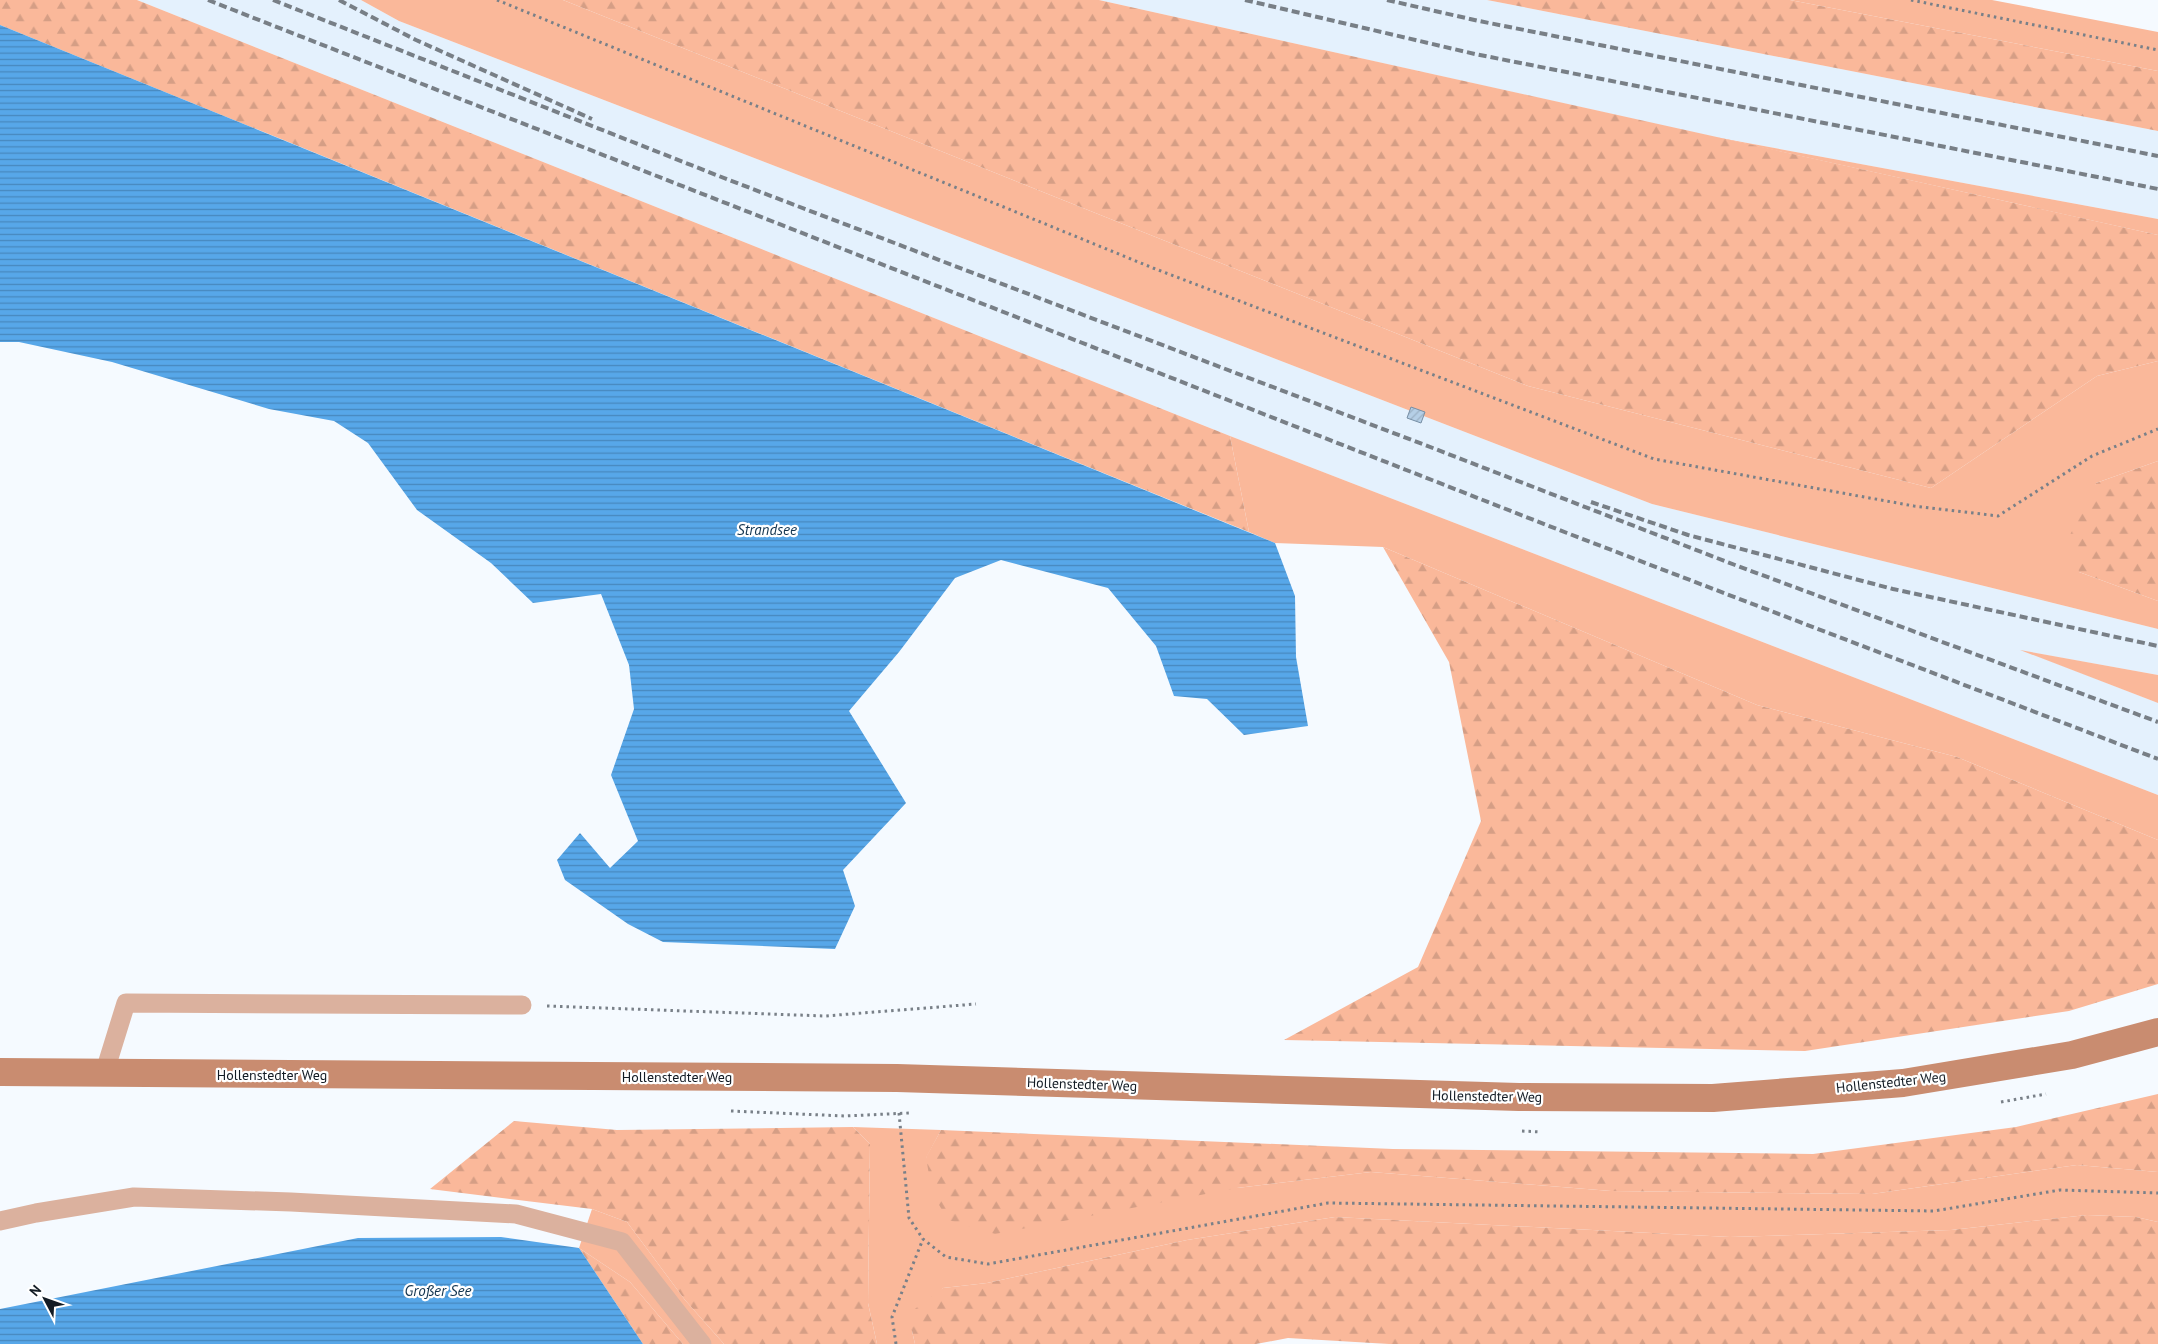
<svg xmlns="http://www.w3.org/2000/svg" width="2158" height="1344" font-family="'PT Sans',sans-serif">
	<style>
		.built { fill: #e4f1fd }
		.grass { fill: #fab89a }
		.forest { fill: url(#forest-firs) }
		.water { fill: url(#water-rules) }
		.building { fill: url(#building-hatch); stroke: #778fa5 }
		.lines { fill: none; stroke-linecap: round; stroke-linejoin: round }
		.path { stroke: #798088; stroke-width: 3; stroke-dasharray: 2.5 4; stroke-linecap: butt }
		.lane { stroke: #dbb19e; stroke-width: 19 }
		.secondary { stroke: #c98c70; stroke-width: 28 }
		.rail { stroke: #787f86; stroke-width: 4; stroke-dasharray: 8 4; stroke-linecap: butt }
		.labels { text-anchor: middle; stroke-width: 4.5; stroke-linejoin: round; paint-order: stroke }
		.street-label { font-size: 14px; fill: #121b24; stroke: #fff }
		.water-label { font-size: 15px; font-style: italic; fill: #12344f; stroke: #fff }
	</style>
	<defs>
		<pattern id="forest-firs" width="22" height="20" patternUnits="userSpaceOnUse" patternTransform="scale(1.25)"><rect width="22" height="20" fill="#fab89a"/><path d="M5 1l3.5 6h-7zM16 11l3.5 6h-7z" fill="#d59e85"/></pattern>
		<pattern id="water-rules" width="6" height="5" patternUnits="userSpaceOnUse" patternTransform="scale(1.25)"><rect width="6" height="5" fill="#57a7e9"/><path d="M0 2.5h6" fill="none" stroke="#4787bd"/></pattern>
		<pattern id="building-hatch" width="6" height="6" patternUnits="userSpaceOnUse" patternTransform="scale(1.25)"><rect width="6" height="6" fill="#b5cfe6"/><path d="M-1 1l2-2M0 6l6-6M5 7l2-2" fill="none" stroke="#9bb1c5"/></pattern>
	</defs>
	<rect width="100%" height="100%" fill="#f5faff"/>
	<path class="built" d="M137 0H361L399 21 1652 504 2158 629V675L2024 651 2158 703V795L1230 436Z
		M1099 0H1487L2158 131V219L1715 137Z"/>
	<path class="grass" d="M361 0H563L1528 386 1931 488 2097 376 2158 361V461L2096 483 2079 572 2158 601V629L1652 504 399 21Z
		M1790 0H1992L2158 32V71Z
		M1715 137 2158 219V235Z
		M1230 436 2158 795V840L1957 757 1757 705 1383 547 1275 543 1249 532Z
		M2020 650 2158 675V703Z
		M853 1127 941 1130 926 1158 1237 1188 1371 1172 1611 1191 1872 1194 2077 1165 2158 1172V1222L2136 1217 2087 1215 1951 1230 1730 1237 1335 1217 1187 1240 987 1283 943 1288 912 1331 915 1344H877L868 1303 870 1144Z
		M592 1209 627 1222 685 1300 724 1344H683L630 1282 579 1248Z"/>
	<path class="forest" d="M0 0H137L1230 436 1249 532 0 25Z
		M563 0H1099L2158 235V361L2097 376 1931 488 1528 386Z
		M1487 0H1790L2158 71V131Z
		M2158 461V601L2079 572 2069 537 2096 483Z
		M1383 547 1757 705 1957 757 2158 840V984L2069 1011 1805 1051 1284 1040 1418 967 1481 821 1449 662Z
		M2158 1094V1172L2077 1165 1872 1194 1611 1191 1371 1172 1237 1188 995 1234 948 1220 932 1193 926 1157 941 1130 1393 1149 1813 1154 2016 1127Z
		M514 1121 617 1130 853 1127 870 1144 868 1303 877 1344H724L685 1300 627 1222 592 1209 430 1189Z
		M2087 1215 2136 1217 2158 1222V1344H1389L1288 1338 1256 1344H915L912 1331 904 1317 943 1288 987 1283 1187 1240 1335 1217 1730 1237 1951 1230Z
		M579 1248 630 1282 683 1344H643Z"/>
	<path class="water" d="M0 25 1275 543 1295 596 1296 657 1308 726 1244 735 1207 699 1174 696 1156 646 1108 588 1001 560 955 578 899 652 849 711 906 803 843 870 855 906 835 949 663 942 628 924 565 880 557 860 580 833 610 868 638 841 611 775 634 709 629 665 601 594 533 603 491 563 417 510 368 443 334 421 269 409 112 362 19 342H0Z
		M501 1237 579 1248 643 1344H0V1309L358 1238Z"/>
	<path class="building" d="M1411 407 1425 412 1421 423 1407 418Z"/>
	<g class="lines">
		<path class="path" d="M497 0 1153 268 1654 459 1914 506 1998 516 2092 456 2158 429
			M1911 0 2158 50
			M547 1006 825 1016 976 1004
			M2001 1102 2046 1094
			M731 1111 845 1116 909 1113
			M899 1113 909 1218 923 1239 946 1257 988 1264 1328 1203 1934 1211 2060 1190 2158 1193
			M1522 1131 1541 1132
			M896 1344 892 1317 923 1239"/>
		<path class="lane" d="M104 1074 126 1003 522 1005
			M0 1221 36 1213 134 1197 291 1202 516 1214 622 1242 702 1344"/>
		<path class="secondary" d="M0 1072 897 1078 1519 1097 1713 1098 1903 1083 2072 1055 2158 1032"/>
		<path class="rail" d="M208 0 1567 533 2158 759
			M273 0 729 180 1425 445 1735 565 2158 722
			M339 0 416 40 592 119
			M1245 0 1475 54 2158 189
			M1387 0 1479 21 2158 156
			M1591 502 1688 535 1893 589 2158 646"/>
	</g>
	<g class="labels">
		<g class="street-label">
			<text x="272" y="1080">Hollenstedter Weg</text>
			<text x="677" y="1082">Hollenstedter Weg</text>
			<text transform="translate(1891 1082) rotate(-6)" y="5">Hollenstedter Weg</text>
			<text transform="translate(1082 1084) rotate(2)" y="5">Hollenstedter Weg</text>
			<text transform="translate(1487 1096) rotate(1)" y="5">Hollenstedter Weg</text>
		</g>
		<g class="water-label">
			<text x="767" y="535">Strandsee</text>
			<text x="438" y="1296">Großer See</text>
		</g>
	</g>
	<g transform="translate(45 1299) rotate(311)" stroke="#ffffff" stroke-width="4" paint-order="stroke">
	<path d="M0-4L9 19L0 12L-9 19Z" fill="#121b24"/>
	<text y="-8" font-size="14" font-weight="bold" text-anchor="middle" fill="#121b24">N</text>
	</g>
</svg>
